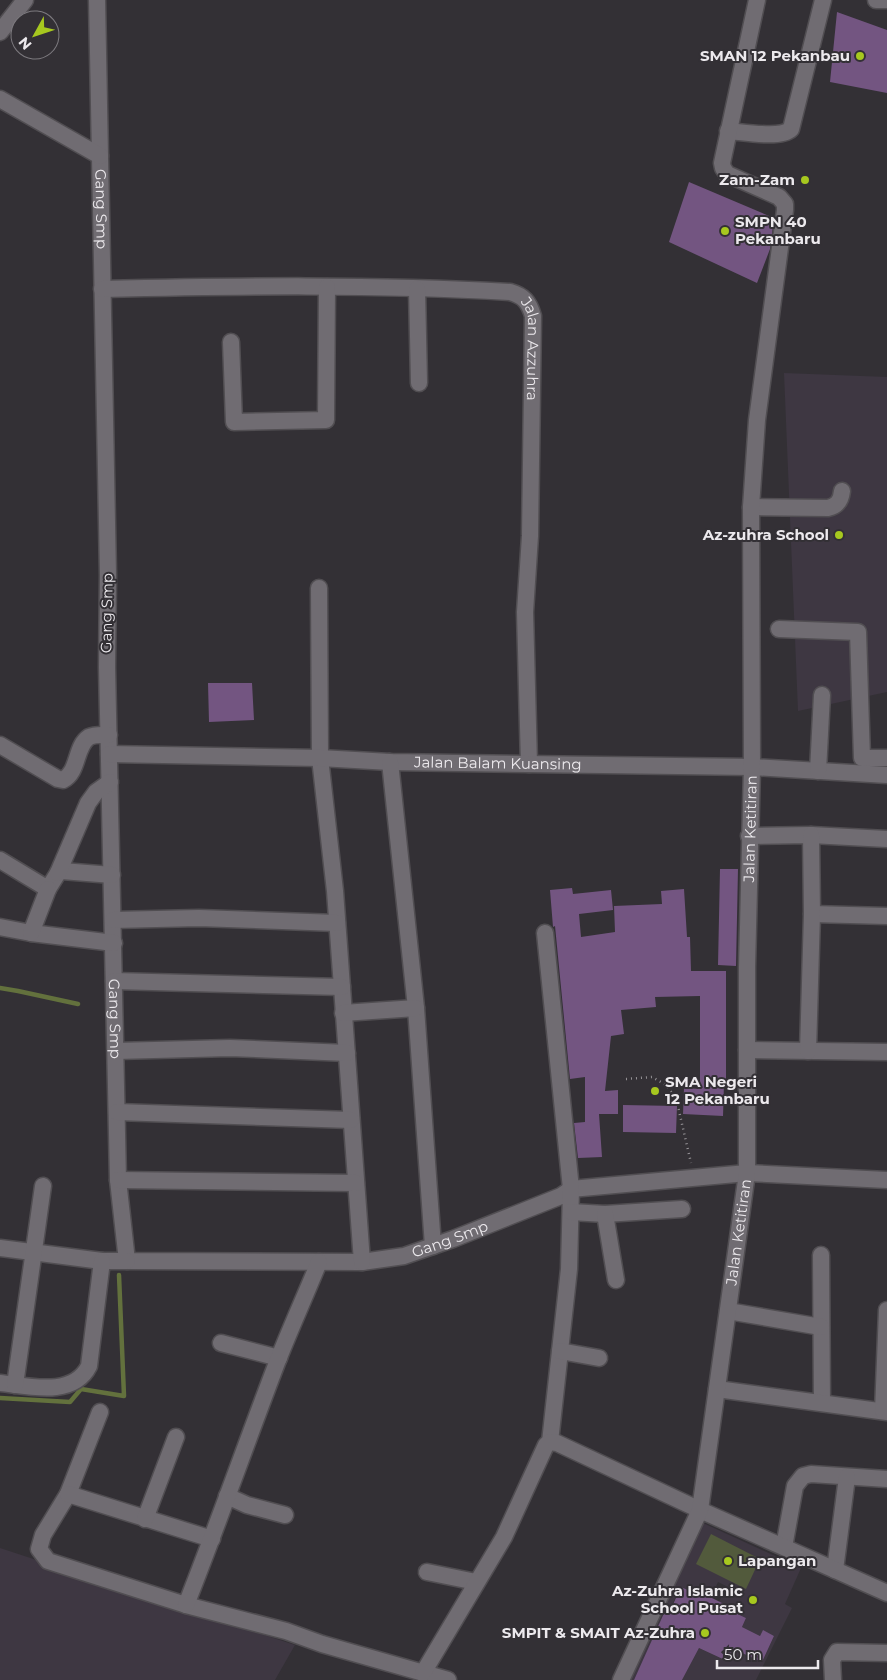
<svg xmlns="http://www.w3.org/2000/svg" width="887" height="1680" font-family="Montserrat,sans-serif">
	<style>
		.built { fill: #3e3742 }
		.green { fill: #525a3c }
		.lines { fill: none; stroke-linecap: round; stroke-linejoin: round }
		.stream { stroke: #63713d; stroke-width: 4.5 }
		.building { fill: #735581 }
		.minor-casing { stroke: #514e52; stroke-width: 19 }
		.path { stroke: #959296; stroke-width: 2.5; stroke-dasharray: 1 4; stroke-linecap: butt }
		.minor { stroke: #706c72; stroke-width: 16 }
		.poi-dot { fill: #a7c81f; stroke: #333035; stroke-width: 2 }
		.labels { text-anchor: middle; stroke-width: 4; stroke-linejoin: round; paint-order: stroke }
		.poi-label { font-size: 15px; font-weight: bold; fill: #ece9ed; stroke: #333035; text-anchor: end }
		.street-label { font-size: 15px; fill: #ece9ed; stroke: #333035 }
	</style>
	<rect width="100%" height="100%" fill="#333035"/>
	<path class="built" d="M784 373 887 377V692L798 711Z
		M703 1523 801 1568 785 1604 792 1608 756 1680H682L699 1648 727 1661 733 1649 762 1662 774 1636 763 1631 760 1636 742 1627 746 1618 731 1611 719 1602 726 1586 718 1582 711 1597 698 1592 697 1594 681 1587 634 1680H630Z
		M0 1548 295 1645 275 1680H0Z"/>
	<path class="green" d="M711 1534 760 1559 746 1589 696 1564Z"/>
	<g class="lines">
		<path class="stream" d="M0 988 18 991 78 1004
			M0 1398 70 1402 81 1389 124 1396 119 1275"/>
	</g>
	<path class="building" d="M837 12 887 30V93L830 82Z
		M689 182 774 218 770 249 757 283 669 242Z
		M208 683H252L254 720 209 722Z
		M720 869H738L736 966 718 965Z
		M572 888 573 894 611 890 613 910 579 914 581 937 615 932 614 906 662 904 661 891 684 889 687 937H690L691 971H726V1084H724L723 1116 683 1114 684 1088 700 1089V996L655 997 656 1007 621 1010 624 1034 611 1036 605 1091 618 1090V1114H599L602 1157 578 1158 574 1123 585 1122V1077L570 1079 555 926 553 927 550 890Z
		M623 1105 677 1106 676 1133 623 1132Z
		M681 1587 697 1594 698 1591 732 1608 731 1611 746 1618 742 1627 760 1636 763 1630 774 1636 762 1662 733 1649 727 1661 699 1648 682 1680H634L665 1611 669 1613Z"/>
	<g class="lines">
		<defs>
			<g id="minor">
				<path id="s1" d="M97 0 108 575 107 667 118 1180 127 1261 362 1262 404 1256 453 1239 561 1196 571 1189 747 1173 887 1180"/>
				<path d="M876 0H887"/>
				<path d="M0 32 25 0"/>
				<path d="M0 99 100 156"/>
				<path d="M728 131C743 132 781 139 791 129L823 0"/>
				<path id="s2" d="M102 289C238 286 374 284 510 292 524 296 529 302 533 316L530 536 525 612 529 764"/>
				<path d="M417 289 419 383"/>
				<path d="M231 342 234 422 326 420 327 287"/>
				<path d="M751 507 828 508C837 506 841 501 842 491"/>
				<path d="M319 588 320 758 335 891 362 1262"/>
				<path d="M779 629 858 632 862 758H887"/>
				<path d="M0 745 58 779 63 780C79 772 75 746 89 737 95 734 103 735 109 735"/>
				<path id="s3" d="M109 754 320 758 390 762 752 767 887 775"/>
				<path d="M390 762 416 1008 433 1246"/>
				<path d="M818 771 822 695"/>
				<path d="M749 836 811 835 887 839"/>
				<path d="M0 860 48 889 58 873 62 871 112 875"/>
				<path d="M58 873 88 803 96 792 110 782"/>
				<path d="M812 914 887 916"/>
				<path d="M113 920 199 918 337 923"/>
				<path d="M0 927 31 933 114 943"/>
				<path d="M31 933 48 889"/>
				<path d="M545 933 571 1189 569 1269 550 1442"/>
				<path d="M114 981 342 987"/>
				<path d="M343 1013 416 1008"/>
				<path d="M747 1050 887 1052"/>
				<path d="M116 1051 230 1048 347 1053"/>
				<path d="M808 1051 812 914 811 835"/>
				<path d="M117 1112 351 1120"/>
				<path d="M118 1180 356 1183"/>
				<path d="M571 1212 605 1214 682 1209"/>
				<path d="M605 1214 616 1280"/>
				<path d="M0 1248 102 1261H127"/>
				<path d="M821 1255 822 1403"/>
				<path d="M728 1311 821 1327"/>
				<path d="M221 1343 279 1358"/>
				<path d="M560 1351 599 1358"/>
				<path d="M0 1383C28 1386 73 1398 89 1366L102 1261"/>
				<path d="M15 1385 43 1186"/>
				<path d="M717 1389 887 1412"/>
				<path d="M883 1411 887 1310"/>
				<path d="M100 1412 68 1494 43 1535 39 1549 48 1561 186 1605 286 1631 322 1644 448 1680"/>
				<path d="M68 1494 212 1539"/>
				<path d="M227 1496 247 1505 285 1515"/>
				<path d="M145 1519 176 1437"/>
				<path d="M784 1547 795 1486 803 1476 811 1474 887 1479"/>
				<path d="M835 1570 847 1477"/>
				<path d="M427 1572 476 1582"/>
				<path d="M186 1605C218 1524 247 1441 278 1360 291 1327 306 1294 319 1262"/>
				<path d="M423 1673 504 1537 546 1445 550 1442 557 1443 700 1510 887 1593"/>
				<path id="s4" d="M621 1680 700 1510 747 1173V967L752 767 751 507 757 420 785 210V204L779 197 727 174 723 168 722 163 757 0"/>
				<path d="M833 1680 832 1660 837 1652 887 1653"/>
			</g>
		</defs>
		<use href="#minor" class="minor-casing"/>
		<path class="path" d="M626 1079 652 1077 666 1085 676 1098 691 1163"/>
		<use href="#minor" class="minor"/>
	</g>
	<g class="poi-dot">
		<circle cx="860" cy="56" r="5"/>
		<circle cx="805" cy="180" r="5"/>
		<circle cx="725" cy="231" r="5"/>
		<circle cx="839" cy="535" r="5"/>
		<circle cx="655" cy="1091" r="5"/>
		<circle cx="728" cy="1561" r="5"/>
		<circle cx="753" cy="1600" r="5"/>
		<circle cx="705" cy="1633" r="5"/>
	</g>
	<g class="labels">
		<g class="poi-label">
			<text x="850" y="61">SMAN 12 Pekanbau</text>
			<text x="795" y="185">Zam-Zam</text>
			<text x="735" y="227" text-anchor="start">SMPN 40<tspan x="735" dy="17">Pekanbaru</tspan></text>
			<text x="829" y="540">Az-zuhra School</text>
			<text x="665" y="1087" text-anchor="start">SMA Negeri<tspan x="665" dy="17">12 Pekanbaru</tspan></text>
			<text x="738" y="1566" text-anchor="start">Lapangan</text>
			<text x="743" y="1596">Az-Zuhra Islamic<tspan x="743" dy="17">School Pusat</tspan></text>
			<text x="695" y="1638">SMPIT &amp; SMAIT Az-Zuhra</text>
		</g>
		<g class="street-label">
			<text dy="5" stroke="none"><textPath href="#s1" startOffset="209">Gang Smp</textPath></text>
			<text dy="5" stroke="none"><textPath href="#s2" startOffset="476">Jalan Azzuhra</textPath></text>
			<text transform="translate(107 613) rotate(-89)" y="5">Gang Smp</text>
			<text dy="5" stroke="none"><textPath href="#s3" startOffset="389">Jalan Balam Kuansing</textPath></text>
			<text dy="5" stroke="none"><textPath href="#s4" startOffset="872">Jalan Ketitiran</textPath></text>
			<text dy="5" stroke="none"><textPath href="#s1" startOffset="1019">Gang Smp</textPath></text>
			<text dy="5" stroke="none"><textPath href="#s4" startOffset="468">Jalan Ketitiran</textPath></text>
			<text dy="5" stroke="none"><textPath href="#s1" startOffset="1588">Gang Smp</textPath></text>
		</g>
	</g>
	<g transform="translate(35 35) rotate(230)"><circle r="24" fill="#333035" stroke="#7d7a7f"/>
	<path d="M0-4L9 19L0 12L-9 19Z" fill="#a7c81f"/>
	<text y="-8" font-size="14" font-weight="bold" text-anchor="middle" fill="#ece9ed">N</text>
	</g>
	<path d="M717 1660v8h101v-8" fill="none" stroke="#ece9ed" stroke-width="2.5"/>
	<text x="724" y="1660" font-size="15" fill="#ece9ed" stroke="#333035" stroke-width="4" paint-order="stroke">50 m</text>
</svg>
